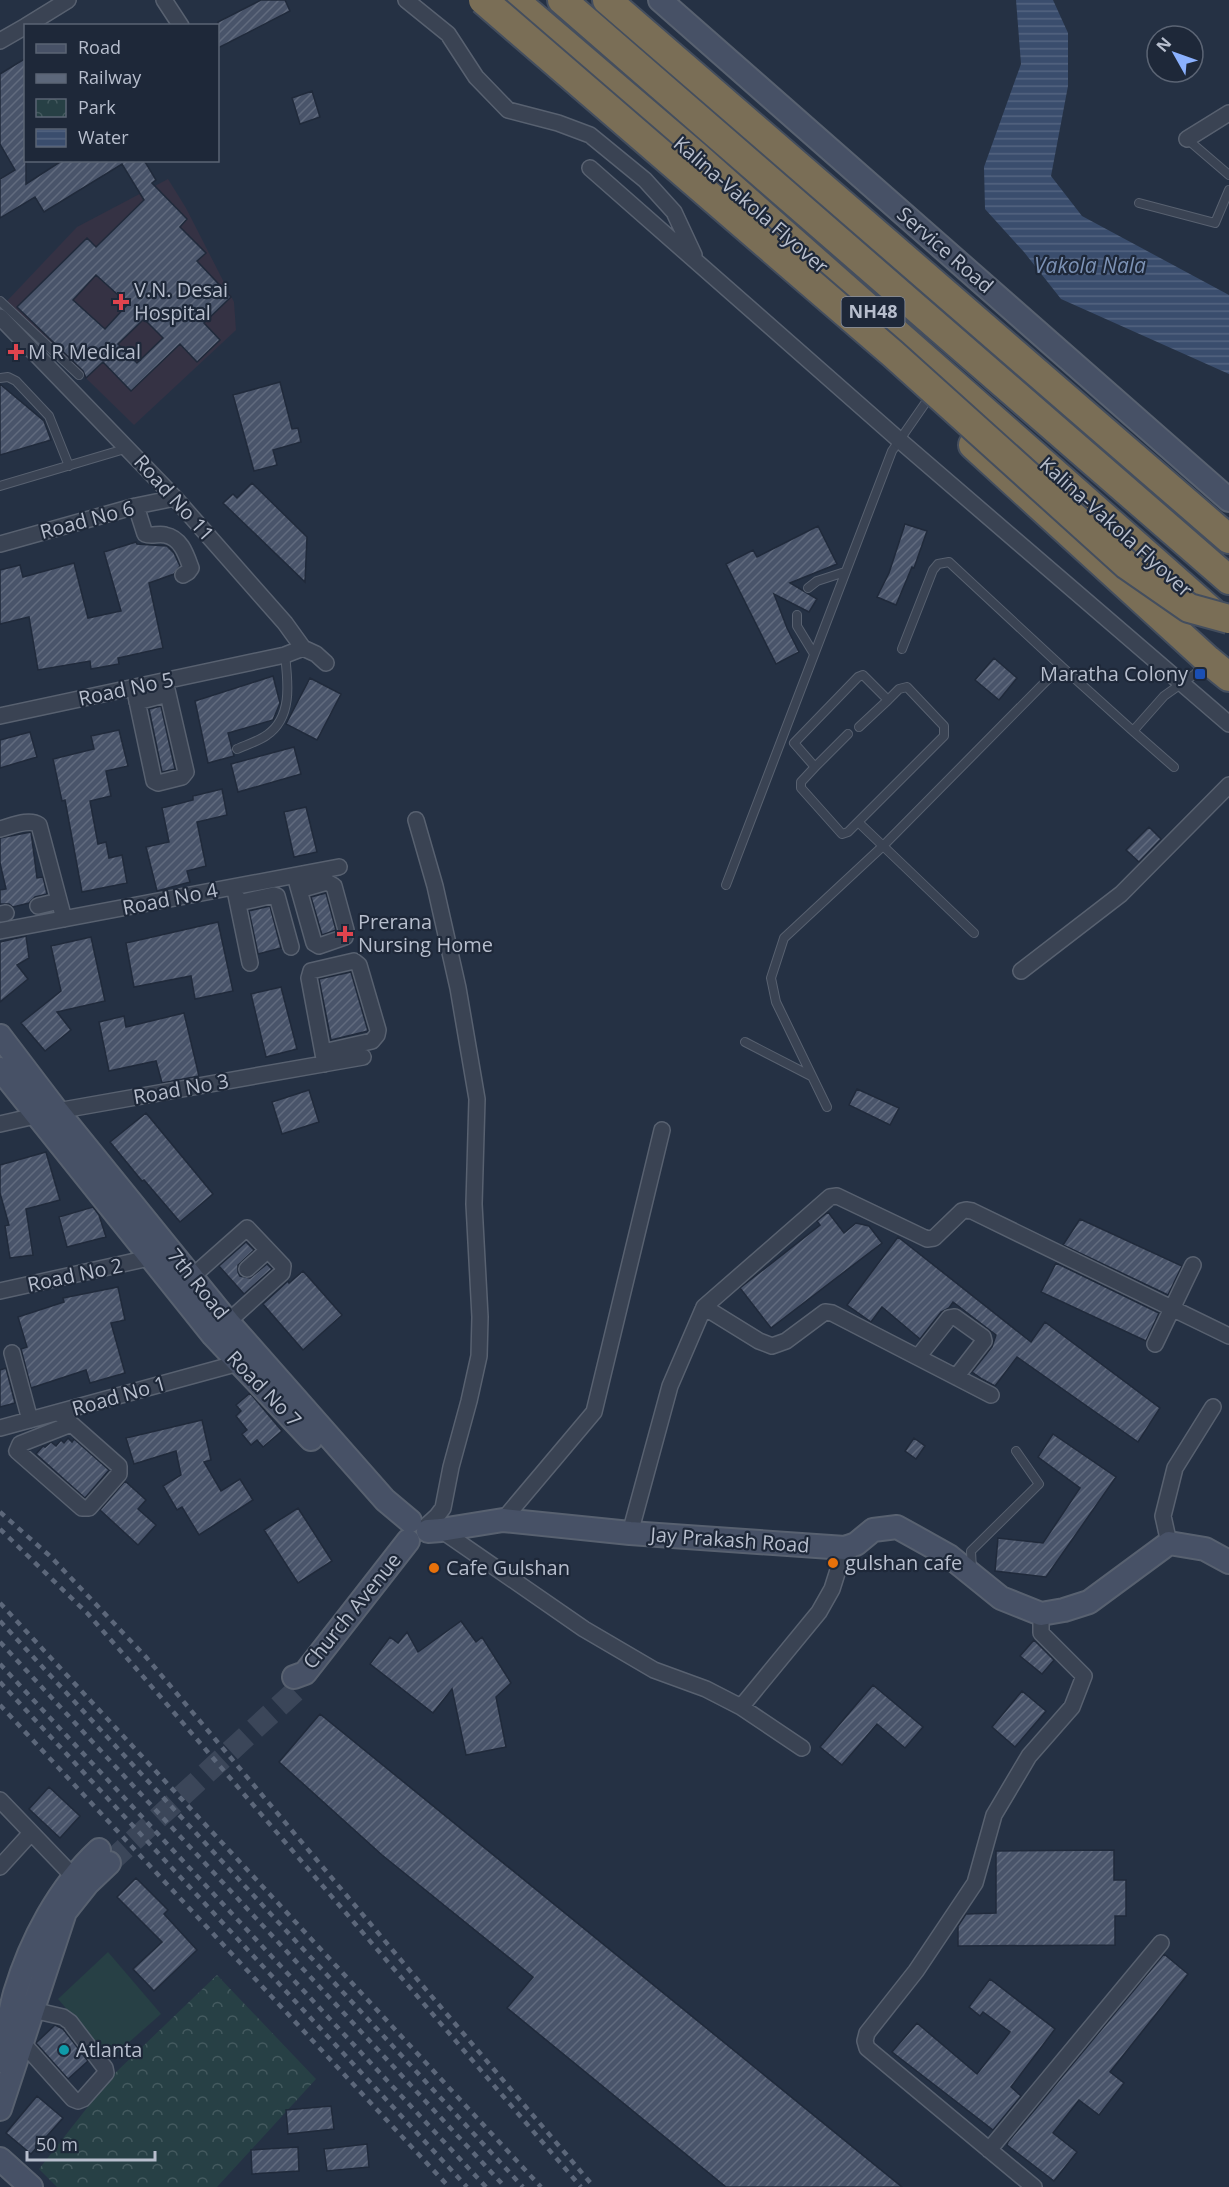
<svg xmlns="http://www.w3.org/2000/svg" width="1229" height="2187" font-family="'Open Sans',sans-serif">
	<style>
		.medical { fill: #353244 }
		.park { fill: url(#park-crowns) }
		.pitch { fill: #274045 }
		.water { fill: url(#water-rules) }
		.building { fill: url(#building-hatch); stroke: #202a3b; stroke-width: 1.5; fill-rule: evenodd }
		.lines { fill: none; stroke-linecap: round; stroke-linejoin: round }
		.secondary-tunnel { stroke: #3b4659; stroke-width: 22; stroke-dasharray: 22 11; stroke-linecap: butt }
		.lane-casing { stroke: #586170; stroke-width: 10 }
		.street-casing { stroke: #586170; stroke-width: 18 }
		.secondary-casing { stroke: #586170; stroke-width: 26 }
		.highway-casing { stroke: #444e5e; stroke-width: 32 }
		.lane { stroke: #3a4353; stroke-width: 8 }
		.street { stroke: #3a4353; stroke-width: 15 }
		.secondary { stroke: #475166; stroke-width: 22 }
		.highway { stroke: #7a6e56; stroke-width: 28 }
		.rail { stroke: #5c677a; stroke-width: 4.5; stroke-dasharray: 6 6; stroke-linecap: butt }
		.highway-bridge-casing { stroke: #444e5e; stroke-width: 32; stroke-linecap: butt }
		.highway-bridge { stroke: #7a6e56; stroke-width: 28 }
		.health-dot { fill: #e0444e; stroke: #1e2839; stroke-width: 2 }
		.transit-dot { fill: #1a4fb4; stroke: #1e2839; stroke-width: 2 }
		.food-dot { fill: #e8710a; stroke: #1e2839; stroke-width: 2 }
		.culture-dot { fill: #0f9aa8; stroke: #1e2839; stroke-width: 2 }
		.labels { text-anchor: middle; stroke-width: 4.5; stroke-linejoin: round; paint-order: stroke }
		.shield { fill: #1e2839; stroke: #8991a1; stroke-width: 1.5 }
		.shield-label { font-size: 18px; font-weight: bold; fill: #b7becd }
		.street-label { font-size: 20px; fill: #b7becd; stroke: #1e2839 }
		.poi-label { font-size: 20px; fill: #b7becd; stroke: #1e2839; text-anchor: start }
		.water-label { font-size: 21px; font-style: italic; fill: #7c92b5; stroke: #1e2839 }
	</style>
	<defs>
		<pattern id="park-crowns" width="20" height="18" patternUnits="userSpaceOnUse" patternTransform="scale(1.5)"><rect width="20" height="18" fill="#274045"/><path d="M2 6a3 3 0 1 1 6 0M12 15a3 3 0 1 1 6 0" fill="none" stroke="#445a5f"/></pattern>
		<pattern id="water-rules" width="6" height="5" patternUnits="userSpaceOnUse" patternTransform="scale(1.5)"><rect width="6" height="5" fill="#3a4d6d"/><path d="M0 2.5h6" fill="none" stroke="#546581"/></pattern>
		<pattern id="building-hatch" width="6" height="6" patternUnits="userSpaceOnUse" patternTransform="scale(1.5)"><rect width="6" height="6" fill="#49546a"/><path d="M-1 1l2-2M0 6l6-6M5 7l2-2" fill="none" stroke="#616b7e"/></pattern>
	</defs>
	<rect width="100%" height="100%" fill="#253144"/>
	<path class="medical" d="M168 179 186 208 234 302 236 330 134 425 7 301 77 227Z"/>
	<path class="park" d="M217 1975 316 2079 217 2187H57L39 2169 112 2076Z"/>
	<path class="pitch" d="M108 1952 161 2014 110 2059 58 1999Z"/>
	<path class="water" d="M1016 0H1053L1068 33V86L1051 176 1082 216 1229 295V374L1061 299 1024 252 985 209 984 167 1021 64Z"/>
	<path class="building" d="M261 0H285L290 11 218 48V22Z
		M26 58V184L63 160H144L156 180 152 183 187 219 180 227 206 253 197 261 231 297 204 323 220 340 197 362 180 344 131 391 103 362 86 378 83 371 17 307 87 238 96 247 144 200 122 164 44 212 35 197 0 218V179L15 170 0 144V74ZM96 275 128 304 105 329 73 300ZM144 319 163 338 137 363 118 344Z
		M312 91 320 117 300 124 292 98Z
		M280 382 292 429 298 428 301 442 273 450 277 465 254 471 233 395Z
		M0 384 44 421 51 440 0 455Z
		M252 483 307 537 305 582 223 503 233 494 237 498Z
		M905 524 927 531 914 568 912 567 896 605 877 597 889 573Z
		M818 526 837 564 790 583 817 599 809 612 774 594 787 628 799 652 776 664 726 564 753 550 757 557Z
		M136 542 137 544 167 546 174 553 180 566 174 574 149 583 163 648 118 658 119 664 91 669 90 661 38 670 29 617 0 624V570L20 565 23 577 74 563 88 618 121 611 104 552Z
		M994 658 1017 678 999 700 975 680Z
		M273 676 280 703 273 720 228 733 234 756 208 763 195 701Z
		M310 678 341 694 317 740 286 724Z
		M161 706 175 769 162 772 149 709Z
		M119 730 128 766 106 771 111 796 90 801 98 844 106 842 109 858 122 855 127 883 82 892 65 800 62 801 53 759 94 749 91 736Z
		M30 732 37 757 0 768V740Z
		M294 747 301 774 238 792 231 764Z
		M222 789 227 815 197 822 206 866 187 871 190 882 157 891 146 847 169 842 162 808 193 800V796Z
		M306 807 317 852 294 857 284 812Z
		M1149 827 1161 839 1139 862 1126 850Z
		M31 832 37 878 43 877 47 894 35 897 29 903 13 907 9 904H0V890L6 889 0 863V838Z
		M326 893 336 930 322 935 311 897Z
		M270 906 281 948 258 954 249 911Z
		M218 922 233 991 195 999 191 976 134 987 126 943Z
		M26 936 29 958 17 965 28 979 0 1002V942Z
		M91 937 105 1001 57 1012 71 1030 45 1051 21 1023 61 991 51 946Z
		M351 972 368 1031 331 1040 319 979Z
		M281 987 297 1049 266 1057 251 994Z
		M184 1013 199 1076 162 1083 156 1061 109 1071 99 1022 124 1016 126 1027Z
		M857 1089 899 1108 890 1125 849 1105Z
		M309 1090 319 1122 282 1134 272 1102Z
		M146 1113 213 1194 180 1222 144 1180 142 1181 110 1142Z
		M46 1152 60 1200 26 1209 33 1255 10 1258 5 1226 9 1225 0 1193V1165Z
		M93 1207 99 1215 106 1237 67 1247 59 1217Z
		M828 1212 844 1233 856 1223 869 1226 882 1243 771 1328 740 1288 820 1225 817 1221Z
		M1080 1219 1182 1266 1168 1295 1063 1245Z
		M898 1237 1031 1342 1045 1322 1160 1408 1138 1442 1017 1357 995 1386 982 1379 972 1372 992 1347 996 1335 953 1302 949 1308 941 1312 920 1339 882 1307 871 1322 847 1305Z
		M246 1242 254 1250 238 1265V1272L240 1276 250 1278 267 1264 272 1269 244 1294 219 1266Z
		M1056 1263 1159 1313 1146 1341 1041 1292Z
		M303 1271 342 1315 303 1350 263 1304 288 1281 289 1283Z
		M118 1287 125 1320 111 1323 125 1373 90 1383 86 1370 31 1388 21 1349 27 1347 18 1317 64 1302 63 1298Z
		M6 1368 15 1403 0 1407V1370Z
		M250 1393 282 1431 263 1447 257 1440 251 1445 242 1434 247 1430 236 1416 241 1411 236 1405Z
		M202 1420 211 1460 204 1462 221 1491 240 1479 253 1500 199 1535 182 1507 177 1510 163 1486 181 1475 176 1451 134 1464 126 1438Z
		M1053 1434 1116 1477 1046 1577 995 1571 998 1538 1043 1543 1080 1488 1038 1457Z
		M68 1438 72 1442 74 1439 109 1470 85 1498 36 1454 43 1446 45 1447 51 1442 56 1446 61 1440 64 1443Z
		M914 1438 925 1446 916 1459 905 1451Z
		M125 1481 146 1500 138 1509 156 1525 138 1545 100 1510Z
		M298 1508 332 1561 298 1583 264 1530Z
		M461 1621 476 1642 482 1637 511 1683 496 1697 506 1747 466 1755 452 1689 433 1713 370 1664 390 1637 398 1643 407 1632 418 1652Z
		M1034 1640 1054 1660 1042 1674 1020 1656Z
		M873 1685 923 1727 905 1748 877 1724 842 1765 820 1747Z
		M1022 1691 1046 1711 1015 1747 992 1727Z
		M320 1714 902 2187H726L507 2008 533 1977 382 1855 279 1762Z
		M49 1787 80 1816 60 1838 29 1809Z
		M1114 1850V1880H1126V1916H1115V1945L958 1946V1926L966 1914 996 1913V1851Z
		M136 1878 168 1910 164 1914 197 1950 154 1991 133 1969 162 1942 117 1897Z
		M1164 1954 1188 1974 1110 2072 1124 2083 1099 2115 1079 2100 1053 2133 1077 2152 1054 2181 1007 2145 1008 2142Z
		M990 1979 1055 2029 1011 2087 1021 2096 993 2130 892 2052 917 2023 977 2074 1010 2032 983 2012 980 2016 969 2007Z
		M55 2025 63 2029 88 2061 68 2079 36 2043Z
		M37 2096 63 2118 31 2154 6 2133Z
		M331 2106 334 2129 288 2134 286 2110Z
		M367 2144 369 2167 327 2171 324 2149Z
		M298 2147 299 2171 252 2174 251 2150Z"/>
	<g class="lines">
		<path class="secondary-tunnel" d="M109 1863 302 1685"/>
		<defs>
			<path id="lane" d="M1187 139 1229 175
				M1139 203 1215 223 1229 190
				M0 301 79 375
				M0 378 8 377 16 381 49 416 69 466
				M0 486 128 448
				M808 588 817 581 845 572
				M797 615V626L814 654
				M902 649 933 570 938 564 949 562 1061 666
				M863 675 888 700 899 689 907 687 944 726V736L848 832 842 834 801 788V782L815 767 794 743 858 677Z
				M859 727 888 700
				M1133 731 1174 767
				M237 749C246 745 259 741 267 735 293 717 288 682 285 655
				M815 767 848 734
				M858 822 974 933
				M726 885 892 451 926 402
				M745 1042 811 1076
				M827 1107 776 1002 771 978 784 938 883 846 1061 666 1133 731 1164 696 1195 674 1205 663
				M972 1570 971 1551 1039 1484 1016 1451"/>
			<path id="street" d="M164 0 181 26
				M406 0 448 34 476 77 508 110 558 123 590 135 645 180 674 212 694 255
				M26 26 68 0
				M0 41 26 26
				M1187 139 1229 113
				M590 168 898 439 1229 724
				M0 317 175 498 285 623 303 648 285 655 0 716
				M136 506 145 534C152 537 158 533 165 535 181 538 186 554 191 568L188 572 183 575
				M0 544 136 506 175 498
				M303 648 316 654 326 663
				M134 687 154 781 158 783 182 777 186 772 165 681
				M137 702 168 694
				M416 820 435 886 458 988 477 1099 474 1204 480 1317 479 1356 469 1401 451 1467 443 1508 437 1516 426 1526
				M0 829C12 826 29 818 39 825L64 919
				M295 876 299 890 314 943 319 946 345 937 346 930 334 886 327 882 299 890
				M236 895 250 963
				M238 903 274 895 277 896 291 947
				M38 906 59 901
				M0 914 6 913
				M0 931 339 867
				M1021 971 1121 894 1229 785
				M323 1052 372 1041 377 1035 378 1030 359 965 354 961 311 971 309 978 325 1064
				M0 1124 57 1111 363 1057
				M247 1269 268 1250
				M185 1283 247 1228 283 1266 282 1273 221 1328
				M0 1291 158 1256
				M704 1307 759 1341 772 1346 786 1341 825 1312 832 1313 991 1395
				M1155 1344 1193 1265
				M12 1353 30 1420
				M918 1357 949 1318 955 1317 983 1337 984 1341 956 1377
				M59 1413 119 1466V1474L89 1508H82L17 1451 20 1444 71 1424
				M0 1428 246 1361
				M503 1520 594 1412 662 1130
				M441 1530 584 1629 654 1670 706 1689 741 1707 802 1748
				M630 1533 670 1386 704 1307 830 1197 837 1196 927 1239 934 1238 962 1211 966 1210 972 1211 1229 1336
				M1169 1543 1163 1516 1175 1468 1213 1407
				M741 1707 819 1612 832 1589 845 1548
				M0 1800 74 1877
				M0 1867 31 1833
				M22 2042 73 2099 78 2101 83 2099 106 2073 105 2068 70 2022 63 2017 24 2008
				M989 2150 1161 1943
				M1034 2187 867 2048 865 2041 867 2033 916 1971 975 1883 994 1815 1029 1756 1072 1707 1084 1676 1041 1633V1614"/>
			<path id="secondary" d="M660 0 1229 500
				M0 1036 57 1111 228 1322 385 1500 410 1521
				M0 1069 213 1335 311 1439
				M428 1531 441 1530 503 1520 630 1533 845 1548 856 1544 873 1530 897 1527 949 1556 1001 1598 1041 1614 1064 1610 1089 1602 1169 1543 1205 1549 1229 1562
				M294 1677 305 1673 408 1541
				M0 2061C6 2038 9 2015 15 1993 31 1940 59 1887 99 1850
				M0 2109 65 1912 88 1883 109 1863
				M0 2159 31 2187"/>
			<path id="highway" d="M514 0 695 155 1212 612
				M562 0 1229 580
				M607 0 1229 539
				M973 445 1208 660 1229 677"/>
		</defs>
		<use href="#lane" class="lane-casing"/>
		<use href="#street" class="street-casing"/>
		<use href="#secondary" class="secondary-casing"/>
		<use href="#highway" class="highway-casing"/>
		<use href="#lane" class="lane"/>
		<use href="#street" class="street"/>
		<use href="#secondary" class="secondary"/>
		<use href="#highway" class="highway"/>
		<path class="rail" d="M0 1512 51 1557 146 1657 411 1972 594 2187
			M0 1529 87 1613 134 1666 581 2187
			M0 1603 541 2187
			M0 1621 523 2187
			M0 1642 505 2187
			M0 1664 486 2187
			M0 1682 467 2187
			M0 1705 449 2187"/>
		<defs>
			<path id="highway-bridge" d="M483 0 893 354 1127 565 1189 608 1229 619"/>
		</defs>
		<use href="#highway-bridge" class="highway-bridge-casing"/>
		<use href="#highway-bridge" class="highway-bridge"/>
	</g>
	<g class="health-dot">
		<path d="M118 293h6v6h6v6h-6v6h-6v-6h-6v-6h6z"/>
		<path d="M13 343h6v6h6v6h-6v6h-6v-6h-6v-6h6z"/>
		<path d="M342 925h6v6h6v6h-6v6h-6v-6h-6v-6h6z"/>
	</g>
	<rect class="transit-dot" x="1194" y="668" width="12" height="12" rx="3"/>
	<g class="food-dot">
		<circle cx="833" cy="1563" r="6"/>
		<circle cx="434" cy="1568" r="6"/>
	</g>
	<circle class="culture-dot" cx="64" cy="2050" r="6"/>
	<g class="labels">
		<rect class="shield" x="841.5" y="297" width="63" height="30" rx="4.5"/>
		<g class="shield-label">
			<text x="873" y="318">NH48</text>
		</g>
		<g class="street-label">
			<text transform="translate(751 205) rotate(41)" y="7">Kalina-Vakola Flyover</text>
			<text transform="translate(945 250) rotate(41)" y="7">Service Road</text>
			<text transform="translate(174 498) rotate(48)" y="7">Road No 11</text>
			<text transform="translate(87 520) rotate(-15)" y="7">Road No 6</text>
			<text transform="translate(1116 527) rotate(42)" y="7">Kalina-Vakola Flyover</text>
			<text transform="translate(126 689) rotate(-12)" y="7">Road No 5</text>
			<text transform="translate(170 899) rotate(-11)" y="7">Road No 4</text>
			<text transform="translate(181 1089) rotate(-10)" y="7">Road No 3</text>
			<text transform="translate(75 1275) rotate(-12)" y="7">Road No 2</text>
			<text transform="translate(198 1284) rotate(51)" y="7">7th Road</text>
			<text transform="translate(264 1389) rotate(46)" y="7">Road No 7</text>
			<text transform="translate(119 1396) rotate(-16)" y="7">Road No 1</text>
			<text transform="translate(730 1540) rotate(4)" y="7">Jay Prakash Road</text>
			<text transform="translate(352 1611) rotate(-51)" y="7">Church Avenue</text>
		</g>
		<g class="poi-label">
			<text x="134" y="297">V.N. Desai<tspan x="134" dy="23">Hospital</tspan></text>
			<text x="28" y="359">M R Medical</text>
			<text x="1188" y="681" text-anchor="end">Maratha Colony</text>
			<text x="358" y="929">Prerana<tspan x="358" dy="23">Nursing Home</tspan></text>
			<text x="845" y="1570">gulshan cafe</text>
			<text x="446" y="1575">Cafe Gulshan</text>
			<text x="76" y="2057">Atlanta</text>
		</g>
		<g class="water-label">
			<text x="1090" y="273">Vakola Nala</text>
		</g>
	</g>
	<rect x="24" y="24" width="195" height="138" fill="#1e2839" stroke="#5b6474" stroke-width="1.5"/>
	<rect x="36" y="44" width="30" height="9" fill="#475166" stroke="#5b6474" stroke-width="1.5"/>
	<text x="78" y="54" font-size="18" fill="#b7becd">Road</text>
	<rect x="36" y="74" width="30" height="9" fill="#5c677a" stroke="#5b6474" stroke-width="1.5"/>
	<text x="78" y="84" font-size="18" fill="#b7becd">Railway</text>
	<rect x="36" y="99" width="30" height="18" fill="url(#park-crowns)" stroke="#5b6474" stroke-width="1.5"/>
	<text x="78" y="114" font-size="18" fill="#b7becd">Park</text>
	<rect x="36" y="129" width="30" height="18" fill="url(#water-rules)" stroke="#5b6474" stroke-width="1.5"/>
	<text x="78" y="144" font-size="18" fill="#b7becd">Water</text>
	<g transform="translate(1175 54) rotate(310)"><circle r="28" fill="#1e2839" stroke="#5b6474" stroke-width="1.5"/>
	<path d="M0-4.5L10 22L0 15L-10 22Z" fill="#8bb1fe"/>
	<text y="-9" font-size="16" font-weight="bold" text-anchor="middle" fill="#b7becd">N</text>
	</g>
	<path d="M27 2151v9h128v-9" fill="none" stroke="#b7becd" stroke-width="3"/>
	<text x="36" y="2151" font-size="18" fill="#b7becd" stroke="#1e2839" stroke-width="4.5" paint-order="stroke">50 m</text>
</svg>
